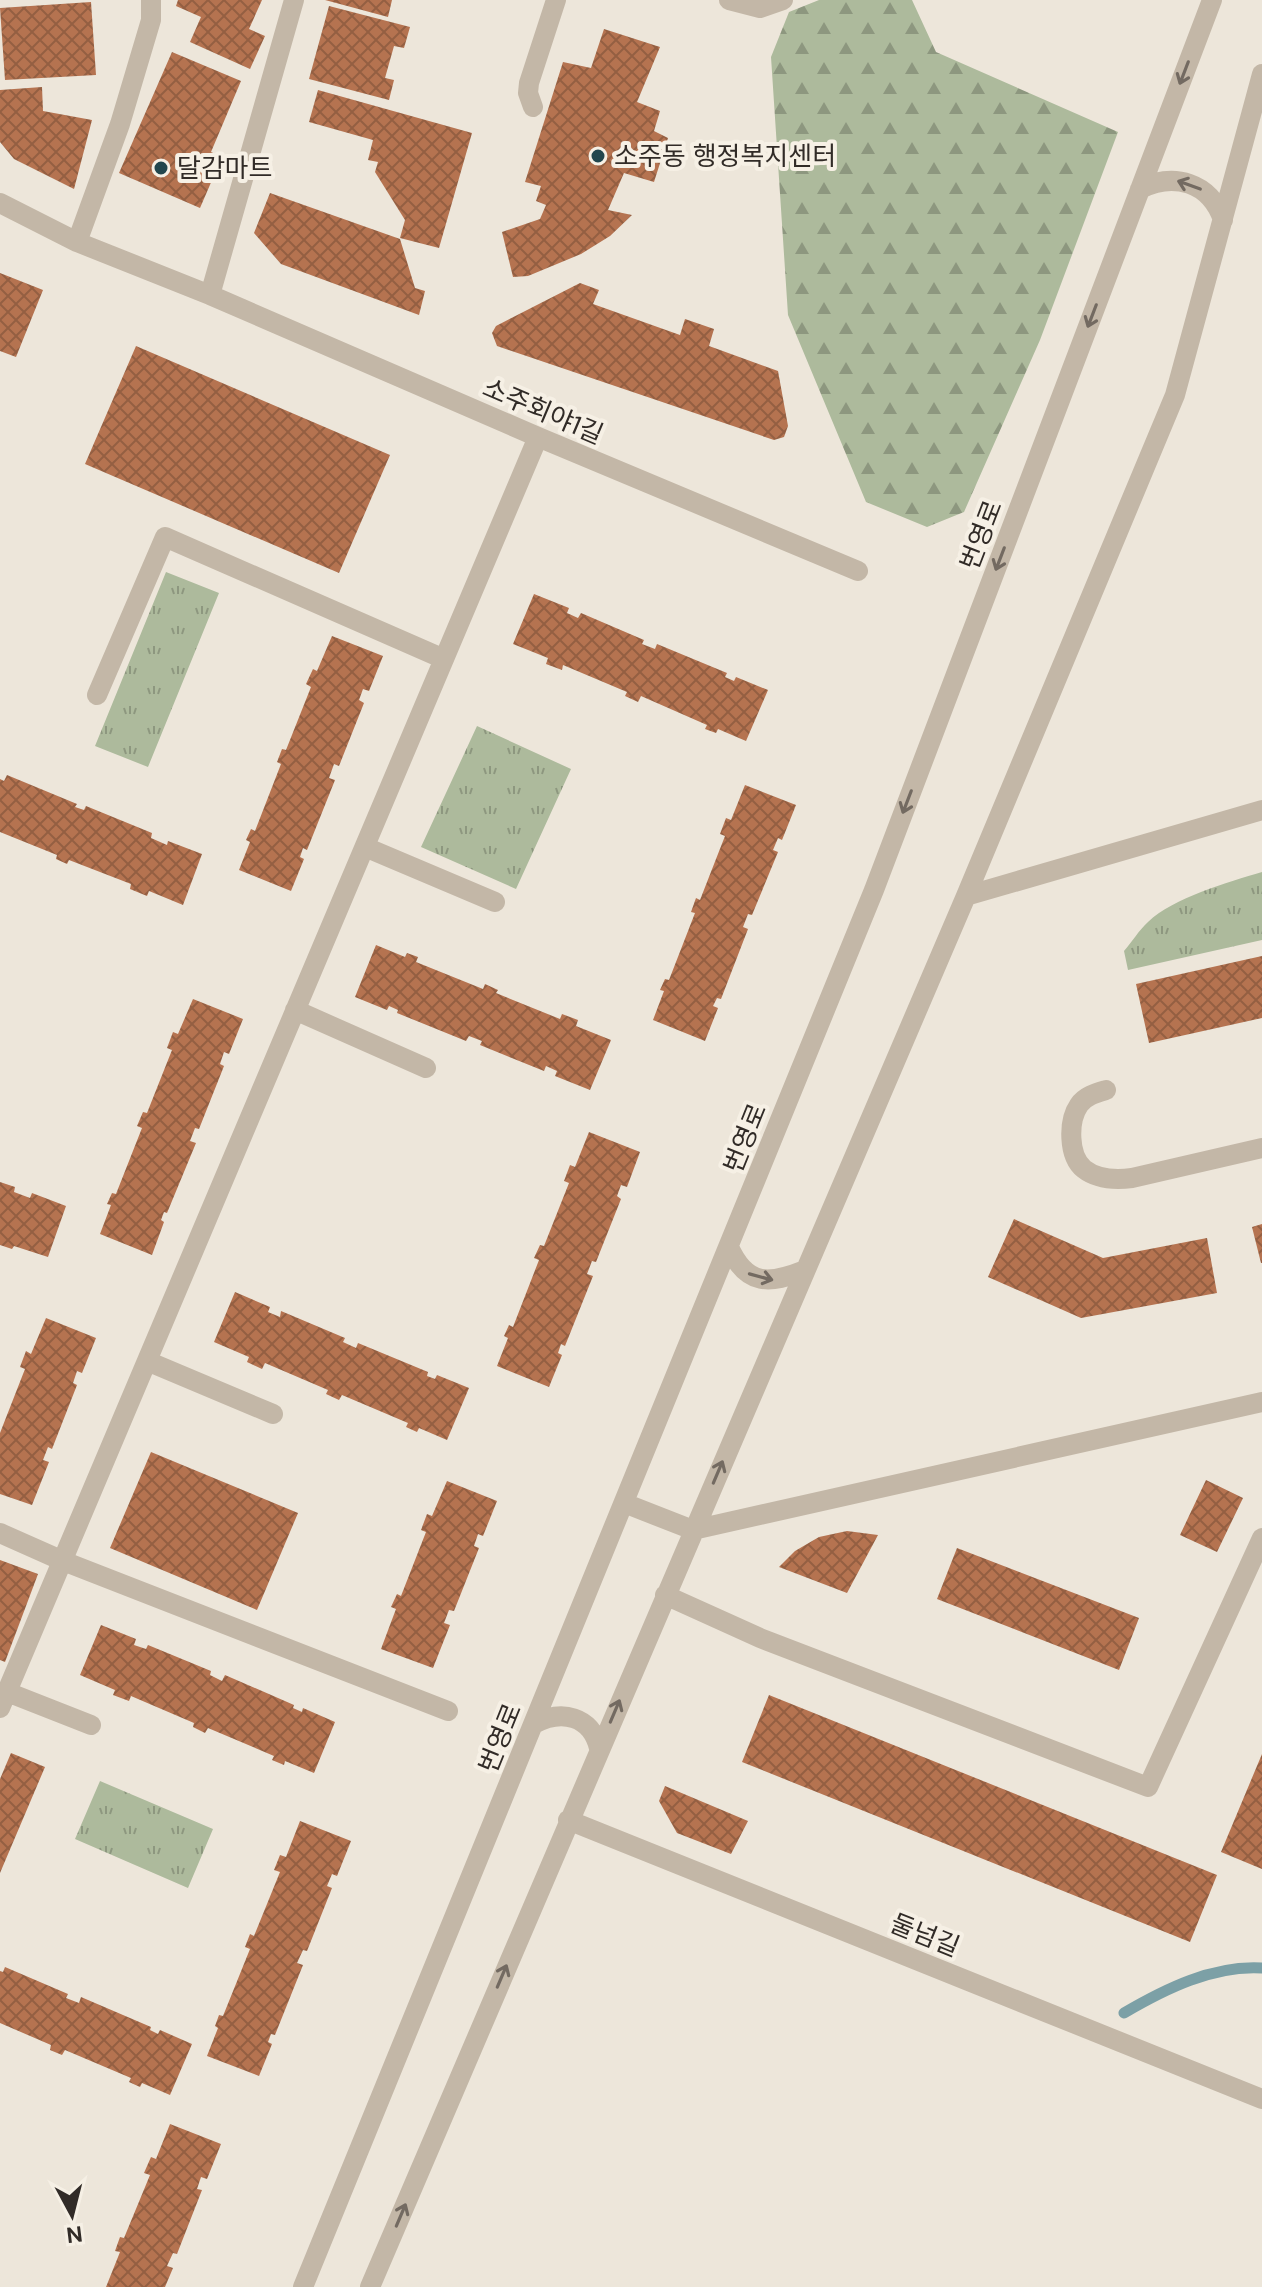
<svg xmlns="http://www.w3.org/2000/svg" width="1262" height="2287" font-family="'DM Sans','Noto Sans KR',sans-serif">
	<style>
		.forest { fill: url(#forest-firs) }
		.park { fill: url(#park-tufts) }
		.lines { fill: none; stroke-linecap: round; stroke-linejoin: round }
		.stream { stroke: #7ca0a6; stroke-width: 11 }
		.building { fill: url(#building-cross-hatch) }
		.minor { stroke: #c3b7a7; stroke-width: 20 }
		.oneway { stroke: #736a61 }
		.poi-dot { fill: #22464d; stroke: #f6f0e5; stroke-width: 3 }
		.labels { text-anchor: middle; stroke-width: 8; stroke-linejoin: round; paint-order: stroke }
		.poi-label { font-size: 26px; fill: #312b27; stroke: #f6f0e5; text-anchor: start }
		.street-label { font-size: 26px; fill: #312b27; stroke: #f6f0e5 }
	</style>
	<defs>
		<pattern id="forest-firs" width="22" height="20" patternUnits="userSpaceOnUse" patternTransform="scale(2)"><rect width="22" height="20" fill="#adba9c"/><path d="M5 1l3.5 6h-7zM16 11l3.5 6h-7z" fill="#8d977f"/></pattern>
		<pattern id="park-tufts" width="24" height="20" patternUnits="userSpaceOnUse" patternTransform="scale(2)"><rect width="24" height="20" fill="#adba9c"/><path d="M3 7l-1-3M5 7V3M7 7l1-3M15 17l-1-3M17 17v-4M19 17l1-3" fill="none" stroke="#8d977f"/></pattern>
		<pattern id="building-cross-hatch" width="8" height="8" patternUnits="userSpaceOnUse" patternTransform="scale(2)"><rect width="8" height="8" fill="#b57350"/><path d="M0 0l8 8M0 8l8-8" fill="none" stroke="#945f42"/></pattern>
	</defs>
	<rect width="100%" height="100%" fill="#ede6da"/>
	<path class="forest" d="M819 0H912L936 52 1118 132 1040 340 964 512 927 527 866 502 788 315 771 57 789 12Z"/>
	<path class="park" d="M166 572 219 593 148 767 95 746Z
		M477 726 571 769 516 889 421 847Z
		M1262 872V940L1128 970 1124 951C1132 942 1139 930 1148 922 1173 898 1228 882 1262 872Z
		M100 1781 213 1829 188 1888 75 1839Z"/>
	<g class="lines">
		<path class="stream" d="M1124 2013C1165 1989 1213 1965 1262 1968"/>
	</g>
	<path class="building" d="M178 0H262L249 29 265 36 250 69 190 42 201 17 176 6Z
		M325 0H392L388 17Z
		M91 2 96 75 5 80 0 8Z
		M329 6 410 27 404 48 394 46 385 78 394 80 389 100 309 79Z
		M604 29 660 47 637 102 660 111 654 131 668 138 654 182 624 173 608 210 632 215 610 236 581 254 528 276 513 277 502 232 540 219 546 205 536 201 541 186 525 182 563 62 591 68Z
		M172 52 241 81 211 152 222 157 200 208 119 173Z
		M42 87 43 111 92 120 74 189 14 159 0 142V90Z
		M318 90 472 133 439 248 400 238 405 220 375 172 378 162 368 160 373 140 309 122Z
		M270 193 400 239 415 288 425 291 419 315 281 264 254 233Z
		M0 273 43 290 16 357 0 351Z
		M580 283 599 290 593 304 680 335 685 319 714 329 709 346 778 371 788 426 784 437 774 440 497 346 492 333 496 326Z
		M136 346 390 455 339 573 85 464Z
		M534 594 569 608 567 613 578 618 581 613 644 640 642 644 655 649 657 644 727 673 725 677 734 681 736 677 768 690 746 741 718 729 716 733 705 729 707 725 641 696 638 702 625 696 627 692 563 665 562 670 546 664 548 658 513 644Z
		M332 636 383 656 369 691 363 689 359 700 364 703 339 766 334 764 329 778 335 780 307 850 303 848 300 857 304 859 291 891 239 870 250 842 246 840 251 829 255 831 281 764 277 762 282 749 286 750 311 687 306 684 313 669 317 671Z
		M7 775 77 804 75 807 84 810 86 806 152 833 151 838 167 845 168 841 202 854 183 905 149 891 147 896 130 889 131 884 69 860 67 864 56 859 57 855 0 832V779L4 781Z
		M745 785 796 805 782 840 778 838 773 850 778 852 752 915 748 914 743 927 748 929 721 999 717 998 713 1006 718 1008 705 1041 653 1020 664 991 660 990 665 979 669 980 695 913 691 912 696 898 700 900 725 836 720 834 726 818 731 820Z
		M376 945 405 957 407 953 418 957 416 962 483 989 485 984 498 990 496 993 560 1019 562 1014 578 1020 576 1026 611 1040 590 1090 555 1076 557 1071 546 1066 544 1071 480 1045 482 1041 469 1036 466 1041 397 1013 398 1010 389 1006 387 1010 355 997Z
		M1262 956V1018L1149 1043 1136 984Z
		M193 999 243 1019 229 1054 224 1052 220 1064 224 1066 199 1129 195 1128 190 1141 196 1143 167 1213 164 1212 161 1220 164 1222 152 1255 100 1234 111 1205 107 1204 112 1193 116 1194 142 1128 137 1126 143 1112 147 1113 172 1050 167 1048 173 1032 178 1034Z
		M589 1132 640 1152 627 1187 621 1185 617 1196 621 1199 596 1262 592 1261 587 1274 593 1276 565 1346 561 1344 558 1353 562 1355 549 1387 497 1366 508 1338 504 1336 509 1325 513 1327 539 1260 534 1258 540 1245 544 1246 569 1183 564 1181 570 1165 575 1167Z
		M0 1182 15 1187 14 1192 30 1198 32 1193 66 1206 48 1257 14 1246 12 1249 0 1245Z
		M1014 1219 1103 1258 1207 1238 1217 1293 1081 1318 988 1277Z
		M1262 1224V1263H1261L1252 1227Z
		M235 1292 270 1307 268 1312 280 1317 281 1311 345 1338 343 1342 356 1348 358 1343 428 1372 427 1376 435 1379 437 1375 469 1388 447 1440 419 1428 417 1432 406 1427 408 1423 342 1395 339 1400 326 1394 328 1390 265 1363 262 1369 247 1362 249 1357 214 1342Z
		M46 1318 96 1338 82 1373 77 1371 73 1383 77 1385 52 1449 48 1447 43 1460 49 1462 32 1505 0 1494V1433L25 1369 20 1367 26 1351 31 1354Z
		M151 1452 298 1513 257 1610 110 1548Z
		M1206 1480 1243 1498 1217 1552 1180 1535Z
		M447 1481 497 1501 483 1536 478 1534 474 1546 479 1548 454 1611 449 1610 444 1623 450 1625 433 1668 381 1649 396 1609 391 1607 397 1594 401 1596 426 1532 421 1530 427 1514 432 1516Z
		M847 1531 878 1535 847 1593 779 1567 795 1551 819 1537Z
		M957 1548 1139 1618 1119 1670 937 1599Z
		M0 1560 38 1574 5 1662 0 1660Z
		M101 1625 136 1639 134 1645 146 1649 148 1645 211 1671 210 1675 222 1681 225 1675 294 1705 293 1708 302 1712 303 1708 335 1722 314 1773 285 1761 284 1765 272 1760 274 1756 208 1728 205 1733 193 1727 194 1723 131 1696 129 1701 113 1695 115 1690 80 1675Z
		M769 1695 1217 1875 1190 1942 742 1762Z
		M11 1753 45 1767 0 1873V1779Z
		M1262 1754V1869L1221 1852Z
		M665 1786 748 1821 731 1854 677 1833 659 1801Z
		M300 1821 351 1841 337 1876 332 1874 327 1886 332 1888 307 1951 303 1950 297 1963 303 1965 275 2035 271 2034 268 2042 272 2044 259 2076 207 2056 218 2028 215 2026 219 2015 223 2016 250 1949 245 1947 250 1934 254 1936 280 1872 274 1870 280 1855 286 1857Z
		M5 1967 68 1994 66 1998 79 2003 81 1997 151 2027 150 2030 158 2034 160 2030 192 2044 170 2095 142 2083 140 2087 129 2082 131 2078 65 2050 62 2055 50 2050 51 2045 0 2023V1971L3 1972Z
		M170 2124 221 2144 207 2179 201 2177 197 2189 202 2190 177 2254 173 2253 167 2266 173 2268 165 2287H106L120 2252 115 2251 120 2237 124 2238 150 2175 144 2173 151 2157 156 2159Z"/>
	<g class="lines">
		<path class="minor" d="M729 0 760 8 783 0
			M533 107 528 93 529 83 556 0
			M1140 189C1174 172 1210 182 1223 220
			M0 203 77 242 210 295 538 437 858 571
			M77 242 120 124 151 20V0
			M210 295 294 0
			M97 695 165 537 444 659
			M365 847 495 902
			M966 896 1262 810
			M295 1010 426 1068
			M1106 1090C1096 1093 1085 1096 1079 1105 1068 1121 1068 1156 1084 1169 1098 1180 1116 1180 1132 1178L1262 1148
			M729 1247C747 1287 770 1284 805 1270
			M147 1361 273 1414
			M624 1503 693 1530 1262 1402
			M0 1533 63 1561 448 1711
			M665 1595 760 1638 1148 1787 1262 1538
			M7 1692 91 1725
			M0 1708 538 437
			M534 1724C562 1709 591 1716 599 1748
			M568 1820 1262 2099
			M303 2287 874 890 1212 0
			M370 2287 966 896 1175 395 1262 74"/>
	</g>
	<defs><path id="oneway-shaft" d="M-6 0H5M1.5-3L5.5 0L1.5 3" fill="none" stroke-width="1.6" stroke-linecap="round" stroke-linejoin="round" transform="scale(2)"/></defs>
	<g class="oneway">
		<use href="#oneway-shaft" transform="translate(1184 73) rotate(111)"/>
		<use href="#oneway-shaft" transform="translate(1189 185) rotate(-160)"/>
		<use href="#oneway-shaft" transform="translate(1092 316) rotate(111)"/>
		<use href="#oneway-shaft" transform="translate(1000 559) rotate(111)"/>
		<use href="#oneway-shaft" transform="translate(907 802) rotate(111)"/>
		<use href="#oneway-shaft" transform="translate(761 1277) rotate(15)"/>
		<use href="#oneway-shaft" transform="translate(718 1472) rotate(-67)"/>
		<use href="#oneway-shaft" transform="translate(615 1711) rotate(-67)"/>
		<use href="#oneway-shaft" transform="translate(502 1976) rotate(-67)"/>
		<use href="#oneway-shaft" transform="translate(401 2215) rotate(-67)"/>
	</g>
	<g class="poi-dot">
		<circle cx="598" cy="156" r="8"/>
		<circle cx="161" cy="168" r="8"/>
	</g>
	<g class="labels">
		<g class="poi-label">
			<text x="614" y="165">소주동 행정복지센터</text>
			<text x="177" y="177">달감마트</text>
		</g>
		<g class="street-label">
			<text transform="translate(543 411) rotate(23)" y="9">소주회야1길</text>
			<text transform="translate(981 535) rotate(-69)" y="9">번영로</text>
			<text transform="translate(745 1138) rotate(-68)" y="9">번영로</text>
			<text transform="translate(500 1738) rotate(-68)" y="9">번영로</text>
			<text transform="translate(925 1935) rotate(22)" y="9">둘넘길</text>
		</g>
	</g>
	<g transform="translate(72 2215) rotate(173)" stroke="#f6f0e5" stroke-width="6" paint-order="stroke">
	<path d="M0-6L14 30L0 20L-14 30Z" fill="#312b27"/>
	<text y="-12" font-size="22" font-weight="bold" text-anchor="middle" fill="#312b27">N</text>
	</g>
</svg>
